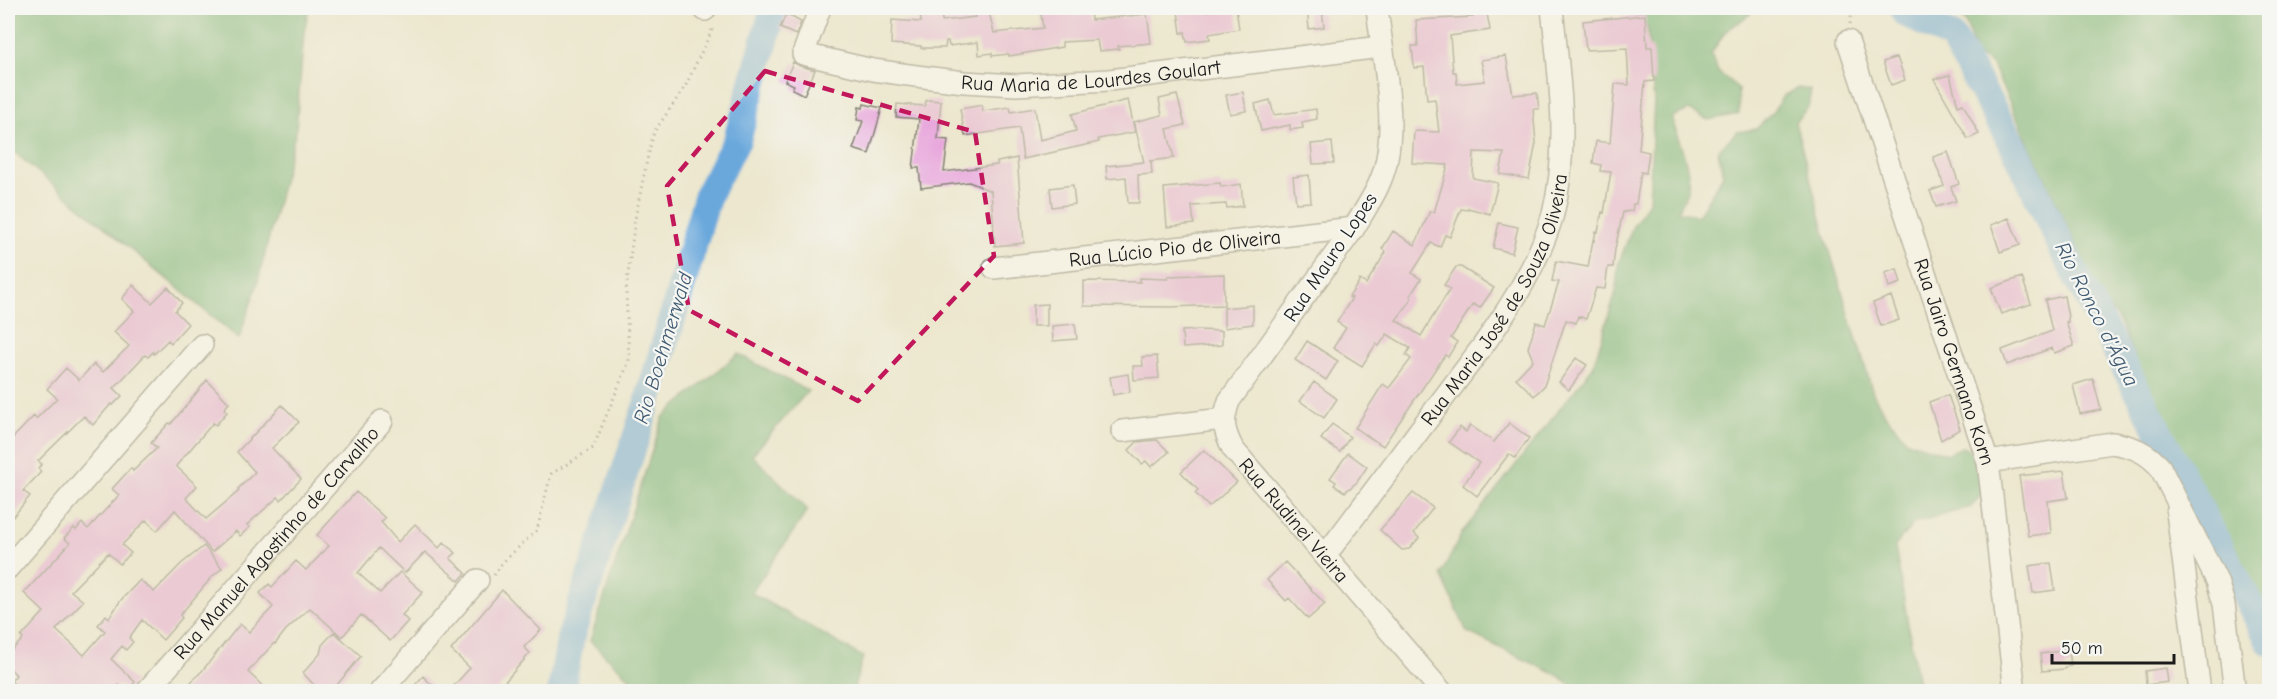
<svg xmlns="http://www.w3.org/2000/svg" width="2277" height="699" font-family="'Comic Neue',sans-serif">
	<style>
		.forest { fill: #6cb074; stroke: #446648; stroke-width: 1.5 }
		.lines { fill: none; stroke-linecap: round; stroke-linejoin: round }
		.river { stroke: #6ba8dc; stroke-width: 28 }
		.building { fill: #e8a7dc }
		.minor-casing { stroke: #848275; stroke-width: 24 }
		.path { stroke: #848275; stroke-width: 3; stroke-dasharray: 1.5 4.5; stroke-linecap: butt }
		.minor { stroke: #fff; stroke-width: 21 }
		.marked { fill: none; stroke: #c2185b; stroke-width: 4.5; stroke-dasharray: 12 8; stroke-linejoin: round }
		.labels { text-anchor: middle; stroke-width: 4.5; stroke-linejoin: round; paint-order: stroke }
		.street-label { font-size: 20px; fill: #1c1c1c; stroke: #f6f6f2 }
		.water-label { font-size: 21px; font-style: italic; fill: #405b72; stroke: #f6f6f2 }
	</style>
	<rect width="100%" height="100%" fill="#f6f6f2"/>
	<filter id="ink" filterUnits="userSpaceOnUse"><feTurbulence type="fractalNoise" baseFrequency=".0167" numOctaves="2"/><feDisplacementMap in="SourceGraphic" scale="12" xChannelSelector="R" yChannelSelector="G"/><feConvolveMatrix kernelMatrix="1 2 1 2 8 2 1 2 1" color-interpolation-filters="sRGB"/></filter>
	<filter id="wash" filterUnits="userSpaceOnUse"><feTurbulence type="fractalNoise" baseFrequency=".008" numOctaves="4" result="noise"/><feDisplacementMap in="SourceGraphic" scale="24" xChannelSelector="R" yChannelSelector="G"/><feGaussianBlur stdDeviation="1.35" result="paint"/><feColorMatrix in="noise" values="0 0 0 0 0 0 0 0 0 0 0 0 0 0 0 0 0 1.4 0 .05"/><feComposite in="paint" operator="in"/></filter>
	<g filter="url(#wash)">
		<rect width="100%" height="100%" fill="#ece7ce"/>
		<path class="forest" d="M8 8H309L304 32 296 130 257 285 239 339 8 147Z
			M1631 8H1751L1750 14 1725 32 1711 54 1718 72 1738 88 1739 114 1708 120 1689 110 1672 117C1677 140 1691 164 1688 188 1687 195 1681 204 1678 211L1698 216 1723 175 1718 150 1737 132 1756 129 1773 112 1783 96 1798 88 1810 90V105L1795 122 1827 242 1873 393 1883 412 1907 441 1947 454 1962 447 1968 449 1980 469 1981 495 1971 507 1914 523 1895 546 1919 691H1580L1557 675 1467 632 1441 575 1462 533 1593 367 1616 291 1618 265 1633 226 1649 202 1654 99 1647 26 1632 11Z
			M1951 8H2269V644L2261 629 2244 610 2230 585 2229 551 2216 525 2186 479 2168 441 2156 407 2117 317 2101 299 1992 65 1976 54 1966 23Z
			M738 354 808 391 752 455 808 510 751 593 863 657 853 691H643L590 641 663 417Z"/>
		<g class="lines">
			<path class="river" d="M1905 8V13L1952 37 2018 154 2065 254 2270 642
				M561 692 571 636 651 392 708 194 737 140 774 8"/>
		</g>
		<g id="blocks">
			<path class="building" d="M973 8H988L994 33 1043 28 1040 8H1090L1091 20 1147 14 1151 43 1118 46 1119 49 1099 51 1097 40 1062 42V47L1009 56V54L992 56V53L979 55 978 42 949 46 948 41H946L945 48H921V46L891 44 892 20 921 22 920 10 941 9 942 21 975 17Z
				M1184 8H1205L1207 11 1236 8 1239 29 1209 34 1210 39 1187 42 1185 32 1181 33 1178 11 1185 10Z
				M1307 8H1322L1324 27 1309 29Z
				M1471 8H1486L1490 30 1450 36 1453 72H1456L1457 84 1485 81 1481 60 1506 56 1513 95 1537 93 1539 109H1533L1536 143 1529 179 1500 174 1504 153 1474 152 1473 178 1498 183 1490 214 1468 208V210L1461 209 1450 237 1445 235 1440 247 1431 243 1412 273 1421 279 1410 296 1411 297 1410 302 1396 320 1421 336 1450 289 1444 285 1456 267H1461L1494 288 1480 308 1473 304 1451 338 1457 342 1448 357 1445 355 1383 446 1355 428 1383 384 1389 388 1411 359 1406 355 1410 348 1387 334 1379 346 1376 344 1362 366 1333 348 1346 328 1337 322 1352 298 1349 297 1360 280 1366 284 1386 252 1382 249 1393 231 1415 245 1430 211 1434 213 1448 165 1412 163 1414 131 1439 132 1435 99 1427 100 1424 67 1414 68 1412 46H1418L1416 20 1473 17Z
				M786 14 801 22 796 35 780 28Z
				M1645 15 1647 47H1652L1654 81 1645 82 1639 150 1649 152 1646 173 1641 172 1636 204H1633L1632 211 1623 212 1615 249 1613 267H1608L1605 289 1596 288 1586 319 1578 316 1576 323 1566 320 1544 386 1534 396 1516 378 1533 360 1528 348 1536 322 1545 325 1559 282 1552 281 1556 261 1588 267 1593 240 1594 241 1596 231 1598 232 1602 212 1604 213 1611 172 1600 171 1601 165 1593 163 1596 141 1610 143 1615 84 1629 85 1627 48 1586 50 1583 21Z
				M1897 57 1905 80 1891 85 1883 62Z
				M793 62 800 66 815 70 804 95 792 89 794 85 785 81Z
				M1950 75 1958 106 1963 104 1979 134 1968 139 1934 79Z
				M1243 92 1246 111 1230 114 1226 95Z
				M1177 95 1185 125 1167 129 1174 158 1149 161H1151L1152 174 1138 175 1139 203H1128L1126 177 1107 179 1106 166 1144 162 1134 122 1162 115 1159 99Z
				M926 100 941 101 938 139 948 140 944 172 997 165V162L1017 158 1024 243 995 246 991 191 969 182 921 188 919 168H913L919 119 896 117 897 104 925 106Z
				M1128 100 1135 132 1098 139 1099 142 1023 159 1019 128 965 136 960 109 982 105 983 111 1010 107 1011 112 1035 108 1040 140 1076 131 1072 114Z
				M1270 100 1274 115 1316 109 1317 119 1302 122 1303 128 1290 130V125L1261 131 1255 104Z
				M864 104 882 108 869 154 853 149 863 121 857 120 859 107 863 108Z
				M1332 142 1334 163 1313 164 1311 144Z
				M1948 152 1959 184 1951 187 1956 201 1936 207 1930 191 1944 186 1933 157Z
				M1309 175 1311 202 1296 203 1293 177Z
				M1220 183 1221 187 1241 184 1243 206 1227 208 1226 204 1192 206 1194 224 1167 227 1164 188Z
				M1073 185 1075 204 1052 207 1050 188Z
				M2009 218 2020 245 2000 252 1991 225Z
				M1499 223 1518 227 1512 253 1493 248Z
				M1897 269 1901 283 1889 287 1885 273Z
				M1224 274V305L1170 307 1084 306V281L1140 282V278L1168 279V276Z
				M2022 277 2031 304 2001 314 1991 288Z
				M133 285 152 303 168 287 182 303 175 311 188 324 171 343 168 340 154 354 153 352 148 357 145 355 114 388 122 396 113 405 111 404 93 425 84 416 38 461 42 464 38 468 41 472 23 491 30 496 8 523V443L34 416 36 419 57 398 47 389 66 368 79 380 94 364 103 372 129 346 114 332 134 311 122 299Z
				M1891 296 1899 320 1881 326 1873 303Z
				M2064 296 2068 317V322H2066L2074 346 2054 353 2052 348 2007 365 2002 350 2052 331 2045 300Z
				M1047 304V326H1033V305Z
				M1253 305V324L1224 328V308Z
				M1075 324 1077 339 1053 341 1052 326Z
				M1198 330 1222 331V345L1183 348 1182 331Z
				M1307 341 1338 361 1326 380 1295 360Z
				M1157 356 1159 378 1134 380 1133 366H1143L1142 357Z
				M1576 358 1587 365 1569 390 1559 382Z
				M1128 374 1130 392 1113 395 1110 377Z
				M2093 379 2101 410 2080 414 2073 385Z
				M207 380 229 403 224 409 227 412 216 425 213 423 176 466 197 486 186 498 206 519 239 491 238 489 255 472 237 452 282 405 299 422 272 448 301 479 281 500 278 497 247 525 250 527 240 536 236 531 212 552 175 510 157 531 146 520 122 545 131 553 120 564 108 553 71 591 83 601 56 630 84 655 105 631 98 625 106 615 109 618 121 600 140 580 154 592 181 564 204 546 222 568 211 578 180 615 182 618 163 640 142 620 129 638 133 642 126 650 122 646 111 659 135 682 127 692 119 685 113 692H23L11 681 16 675 8 666V654L23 639 21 637 44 612 24 593 70 543 64 538 74 528 76 530 82 523 88 529 119 495 112 489 131 468 133 471 157 448 151 443 169 423 171 424Z
				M1314 382 1337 399 1324 418 1300 401Z
				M1948 395 1960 429 1941 440 1929 402Z
				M1509 423 1529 438 1515 458 1509 454 1477 496 1463 485 1479 463 1449 442 1460 427 1466 432 1470 425 1494 442Z
				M1332 424 1350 437 1340 452 1321 439Z
				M1157 440 1169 452 1151 467 1146 461 1142 464 1129 450 1137 442Z
				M1204 450 1237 482 1209 507 1195 493 1198 490 1181 472Z
				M1348 453 1367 467 1357 482 1345 492 1334 485 1336 482 1330 478Z
				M2064 471 2068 498 2048 501 2051 533 2028 536 2019 476Z
				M356 492 385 518 381 522 398 542 415 524 439 548 444 542 456 553 450 558 466 573 459 581 425 552 405 573 379 548 358 573 380 593 400 572 423 592 402 615 408 621 390 641 361 615 342 637 310 608 286 630 275 644 274 643 248 672 269 692H181L202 671 240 624 249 632 273 607 260 593 269 584 272 587 296 561 306 570 329 546 317 535Z
				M1413 493 1433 508 1414 533 1419 538 1409 549 1402 550 1380 530Z
				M1285 562 1325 604 1308 619 1289 598 1286 601 1267 580Z
				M2051 563 2055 590 2033 593 2029 566Z
				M502 590 541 630 524 647 530 653 496 692H448L470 668 451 650Z
				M334 632 361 656 331 692H308L314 685 303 673 320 654 322 645Z
				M2069 650 2071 666 2065 667V669L2042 671 2040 654Z
				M2166 668 2168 682 2146 685 2145 671Z
				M423 676 439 692H409Z"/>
		</g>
	</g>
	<g filter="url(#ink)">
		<use href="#blocks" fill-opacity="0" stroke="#848275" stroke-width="1.5"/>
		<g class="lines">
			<defs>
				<g id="minor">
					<path id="s1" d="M820 8 803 54 873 70 916 76 964 82 1016 85 1109 80 1381 47"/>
					<path id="s2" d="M1377 8C1382 53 1396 114 1387 158 1383 184 1367 206 1354 228L1229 401C1222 422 1223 429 1233 449L1442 692"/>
					<path d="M705 10 706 8"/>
					<path id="s3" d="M1848 41 1988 462 2015 692"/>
					<path id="s4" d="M994 268 1354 228"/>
					<path d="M1122 431 1223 419"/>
					<path d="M1988 462 2112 443C2133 446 2146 452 2160 467L2217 581 2224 604 2235 692"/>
					<path d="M2177 512 2200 692"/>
					<path id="s5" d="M1325 556 1482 347C1511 306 1539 263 1553 214 1570 147 1559 75 1552 8"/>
					<path d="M8 568 202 345"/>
					<path id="s6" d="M146 692 382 421"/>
					<path d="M380 692 478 580"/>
				</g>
			</defs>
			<use href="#minor" class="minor-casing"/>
			<path class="path" d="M1850 24 1852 8
				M494 575 503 562 537 530 551 474 593 448 629 361 626 291 635 219 647 160 654 132 685 87 712 30 710 26"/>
			<use href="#minor" class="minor"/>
		</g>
	</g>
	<path d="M0 0H2277V699H0ZM765 71 975 132 994 256 858 401 689 310 667 186Z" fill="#ece7ce" fill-opacity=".55" fill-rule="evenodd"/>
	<path class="marked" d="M765 71 975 132 994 256 858 401 689 310 667 186Z"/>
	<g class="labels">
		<g class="street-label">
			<text dy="7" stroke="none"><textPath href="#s1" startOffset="340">Rua Maria de Lourdes Goulart</textPath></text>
			<text dy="7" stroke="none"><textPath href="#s4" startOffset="182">Rua Lúcio Pio de Oliveira</textPath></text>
			<text transform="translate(1330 257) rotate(-56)" y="7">Rua Mauro Lopes</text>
			<text dy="7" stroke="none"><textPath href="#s5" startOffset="310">Rua Maria José de Souza Oliveira</textPath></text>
			<text dy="7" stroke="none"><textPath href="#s3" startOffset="338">Rua Jairo Germano Korn</textPath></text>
			<text dy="7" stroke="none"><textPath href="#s2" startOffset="586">Rua Rudinei Vieira</textPath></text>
			<text dy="7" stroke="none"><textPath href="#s6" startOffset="198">Rua Manuel Agostinho de Carvalho</textPath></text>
		</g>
		<g class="water-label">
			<text transform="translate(2097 314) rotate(63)" y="7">Rio Ronco d'Água</text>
			<text transform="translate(663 348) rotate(-73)" y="7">Rio Boehmerwald</text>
		</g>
	</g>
	<rect width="2277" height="699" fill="none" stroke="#f6f6f2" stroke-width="30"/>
	<path d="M2052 654v9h122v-9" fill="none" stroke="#1c1c1c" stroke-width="3"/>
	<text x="2061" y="654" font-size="18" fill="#1c1c1c" stroke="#f6f6f2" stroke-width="4.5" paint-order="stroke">50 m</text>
</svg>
